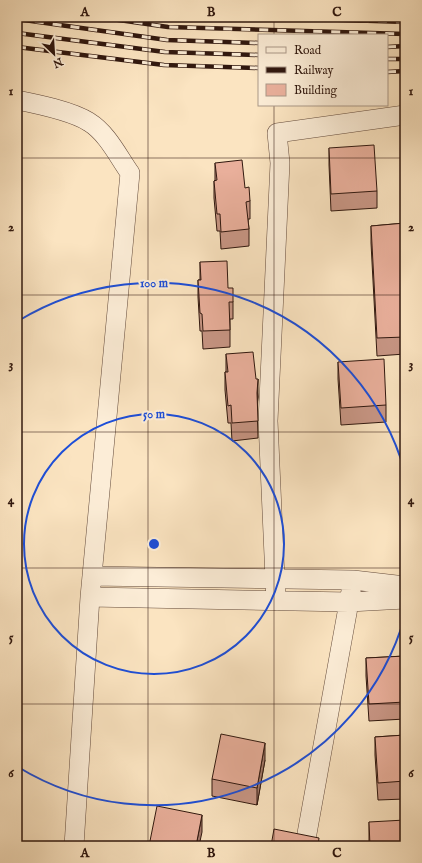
<svg xmlns="http://www.w3.org/2000/svg" width="422" height="863" font-family="'IM FELL English',serif">
	<style>
		.lines { fill: none; stroke-linecap: round; stroke-linejoin: round }
		.street-casing { stroke: #634a3b; stroke-width: 20 }
		.street { stroke: #fcedd7; stroke-width: 19 }
		.rail-casing { stroke: #30170e; stroke-width: 4.5 }
		.rail { stroke: #fcedd7; stroke-width: 3; stroke-dasharray: 9; stroke-linecap: butt }
		.wall { fill: #c89685; stroke: #30170e }
		.shaded-wall { fill: #a37a6c; stroke: #30170e }
		.building { fill: #e9af9b; stroke: #30170e }
		.grid { fill: none; stroke: #30170e; stroke-width: 1; stroke-opacity: 0.55 }
		.ring { fill: none; stroke: #1d4ed8; stroke-width: 2 }
		.centre { fill: #1d4ed8; stroke: #fcedd7; stroke-width: 2 }
		.ring-label { font-size: 12px; text-anchor: middle; font-weight: bold; fill: #1d4ed8; stroke: #fcedd7; stroke-width: 4; stroke-linejoin: round; paint-order: stroke }
		.neatline { fill: none; stroke: #30170e; stroke-width: 1.5 }
		.grid-label { font-size: 13px; text-anchor: middle; font-weight: bold; fill: #30170e }
	</style>
	<rect width="100%" height="100%" fill="#fbe4c1"/>
	<filter id="stains"><feTurbulence type="fractalNoise" baseFrequency=".005" numOctaves="4"/><feColorMatrix values="0 0 0 0 .2 0 0 0 0 .09 0 0 0 0 .02 0 0 0 .5 -.17"/></filter>
	<radialGradient id="worn" r=".72"><stop offset=".6" stop-color="#630" stop-opacity="0"/><stop offset="1" stop-color="#630" stop-opacity=".3"/></radialGradient>
	<g class="lines">
		<defs>
			<path id="street" d="M17 100C37 104 72 111 89 122 107 133 118 156 130 173L90 597 74 846
				M92 576 353 580 405 586
				M90 597 349 602 405 599
				M276 601 268 421 280 163 277 133 405 115
				M306 839 351 591"/>
		</defs>
		<use href="#street" class="street-casing"/>
		<use href="#street" class="street"/>
		<defs>
			<path id="rail" d="M98 17 168 27 405 34
				M252 17 405 22
				M17 19 167 40 259 43
				M17 33 165 52 259 55
				M17 47 164 65 259 68
				M387 47 405 46
				M387 59H405
				M387 72 405 71"/>
		</defs>
		<use href="#rail" class="rail-casing"/>
		<use href="#rail" class="rail"/>
	</g>
	<path class="wall" d="M329 148 377 191V208L331 211 329 165Z
		M215 163 245 188 250 201V219H248L249 229V246L221 249 220 231H217L214 198V181L215 180Z
		M405 223V354L377 356 371 243V226Z
		M200 262 228 288 233 302V319H230V347L203 349 202 331H200L198 297V280H200Z
		M226 354 256 379 258 397 257 406 258 438 232 441 231 423H228L225 390V372H226Z
		M338 362 386 405V422L341 425 338 379Z
		M405 656V719L369 721 366 676V658Z
		M405 735V799L378 800 375 755V737Z
		M265 760 257 805 212 796V779Z
		M369 822 405 846H369Z"/>
	<path class="shaded-wall" d="M258 379V397L257 411V393Z
		M265 743V760L257 805V788Z
		M202 815V832L199 846H196Z"/>
	<path class="building" d="M374 145 377 191 331 194 329 148Z
		M242 160 245 188 249 187 250 201 246 202 249 229 221 232 220 214H217L214 181 217 180 215 163Z
		M405 223V337L377 338 371 226Z
		M227 261 228 288H233V302H229L230 330 203 331 202 314 200 313 198 280H201L200 262Z
		M253 352 256 379H258L257 393 258 421 232 423 231 405 228 406 225 372H228L226 354Z
		M384 359 386 405 341 408 338 362Z
		M405 656V702L369 704 366 658Z
		M221 734 265 743 257 788 212 779Z
		M405 735V781L378 783 375 737Z
		M157 806 202 815 196 846H149Z
		M405 820V846H370L369 822Z
		M274 829 319 838 318 846H271Z"/>
	<path class="grid" d="M148 17V846M274 17V35M274 105V846M17 158H405M17 295H405M17 432H405M17 568H405M17 704H405"/>
	<g class="ring">
		<circle cx="154" cy="544" r="130"/>
		<path d="M405 616A261 261 0 0 1 18 767M18 321A261 261 0 0 1 405 472"/>
	</g>
	<circle cx="154" cy="544" r="6" class="centre"/>
	<g class="ring-label">
		<text x="154" y="287">100 m</text>
		<text x="154" y="418">50 m</text>
	</g>
	<rect width="422" height="863" fill="none" stroke="#fbe4c1" stroke-width="44"/>
	<rect x="258" y="34" width="130" height="72" fill="#fcedd7" stroke="#aa9787"/>
	<rect x="266" y="47" width="20" height="6" fill="#fcedd7" stroke="#aa9787"/>
	<text x="294" y="54" font-size="12" fill="#30170e">Road</text>
	<rect x="266" y="67" width="20" height="6" fill="#30170e" stroke="#aa9787"/>
	<text x="294" y="74" font-size="12" fill="#30170e">Railway</text>
	<rect x="266" y="84" width="20" height="12" fill="#e9af9b" stroke="#aa9787"/>
	<text x="294" y="94" font-size="12" fill="#30170e">Building</text>
	<g transform="translate(54 54) rotate(155)" stroke="#fcedd7" stroke-width="3" paint-order="stroke">
	<path d="M0-3L7 15L0 10L-7 15Z" fill="#30170e"/>
	<text y="-6" font-size="11" font-weight="bold" text-anchor="middle" fill="#30170e">N</text>
	</g>
	<rect x="22" y="22" width="378" height="819" class="neatline"/>
	<g class="grid-label">
		<text x="85" y="16">A</text>
		<text x="211" y="16">B</text>
		<text x="337" y="16">C</text>
		<text x="11" y="95">1</text>
		<text x="411" y="95">1</text>
		<text x="11" y="231">2</text>
		<text x="411" y="231">2</text>
		<text x="11" y="368">3</text>
		<text x="411" y="368">3</text>
		<text x="11" y="504">4</text>
		<text x="411" y="504">4</text>
		<text x="11" y="641">5</text>
		<text x="411" y="641">5</text>
		<text x="11" y="777">6</text>
		<text x="411" y="777">6</text>
		<text x="85" y="857">A</text>
		<text x="211" y="857">B</text>
		<text x="337" y="857">C</text>
	</g>
	<rect width="100%" height="100%" filter="url(#stains)"/>
	<rect width="100%" height="100%" fill="url(#worn)"/>
</svg>
